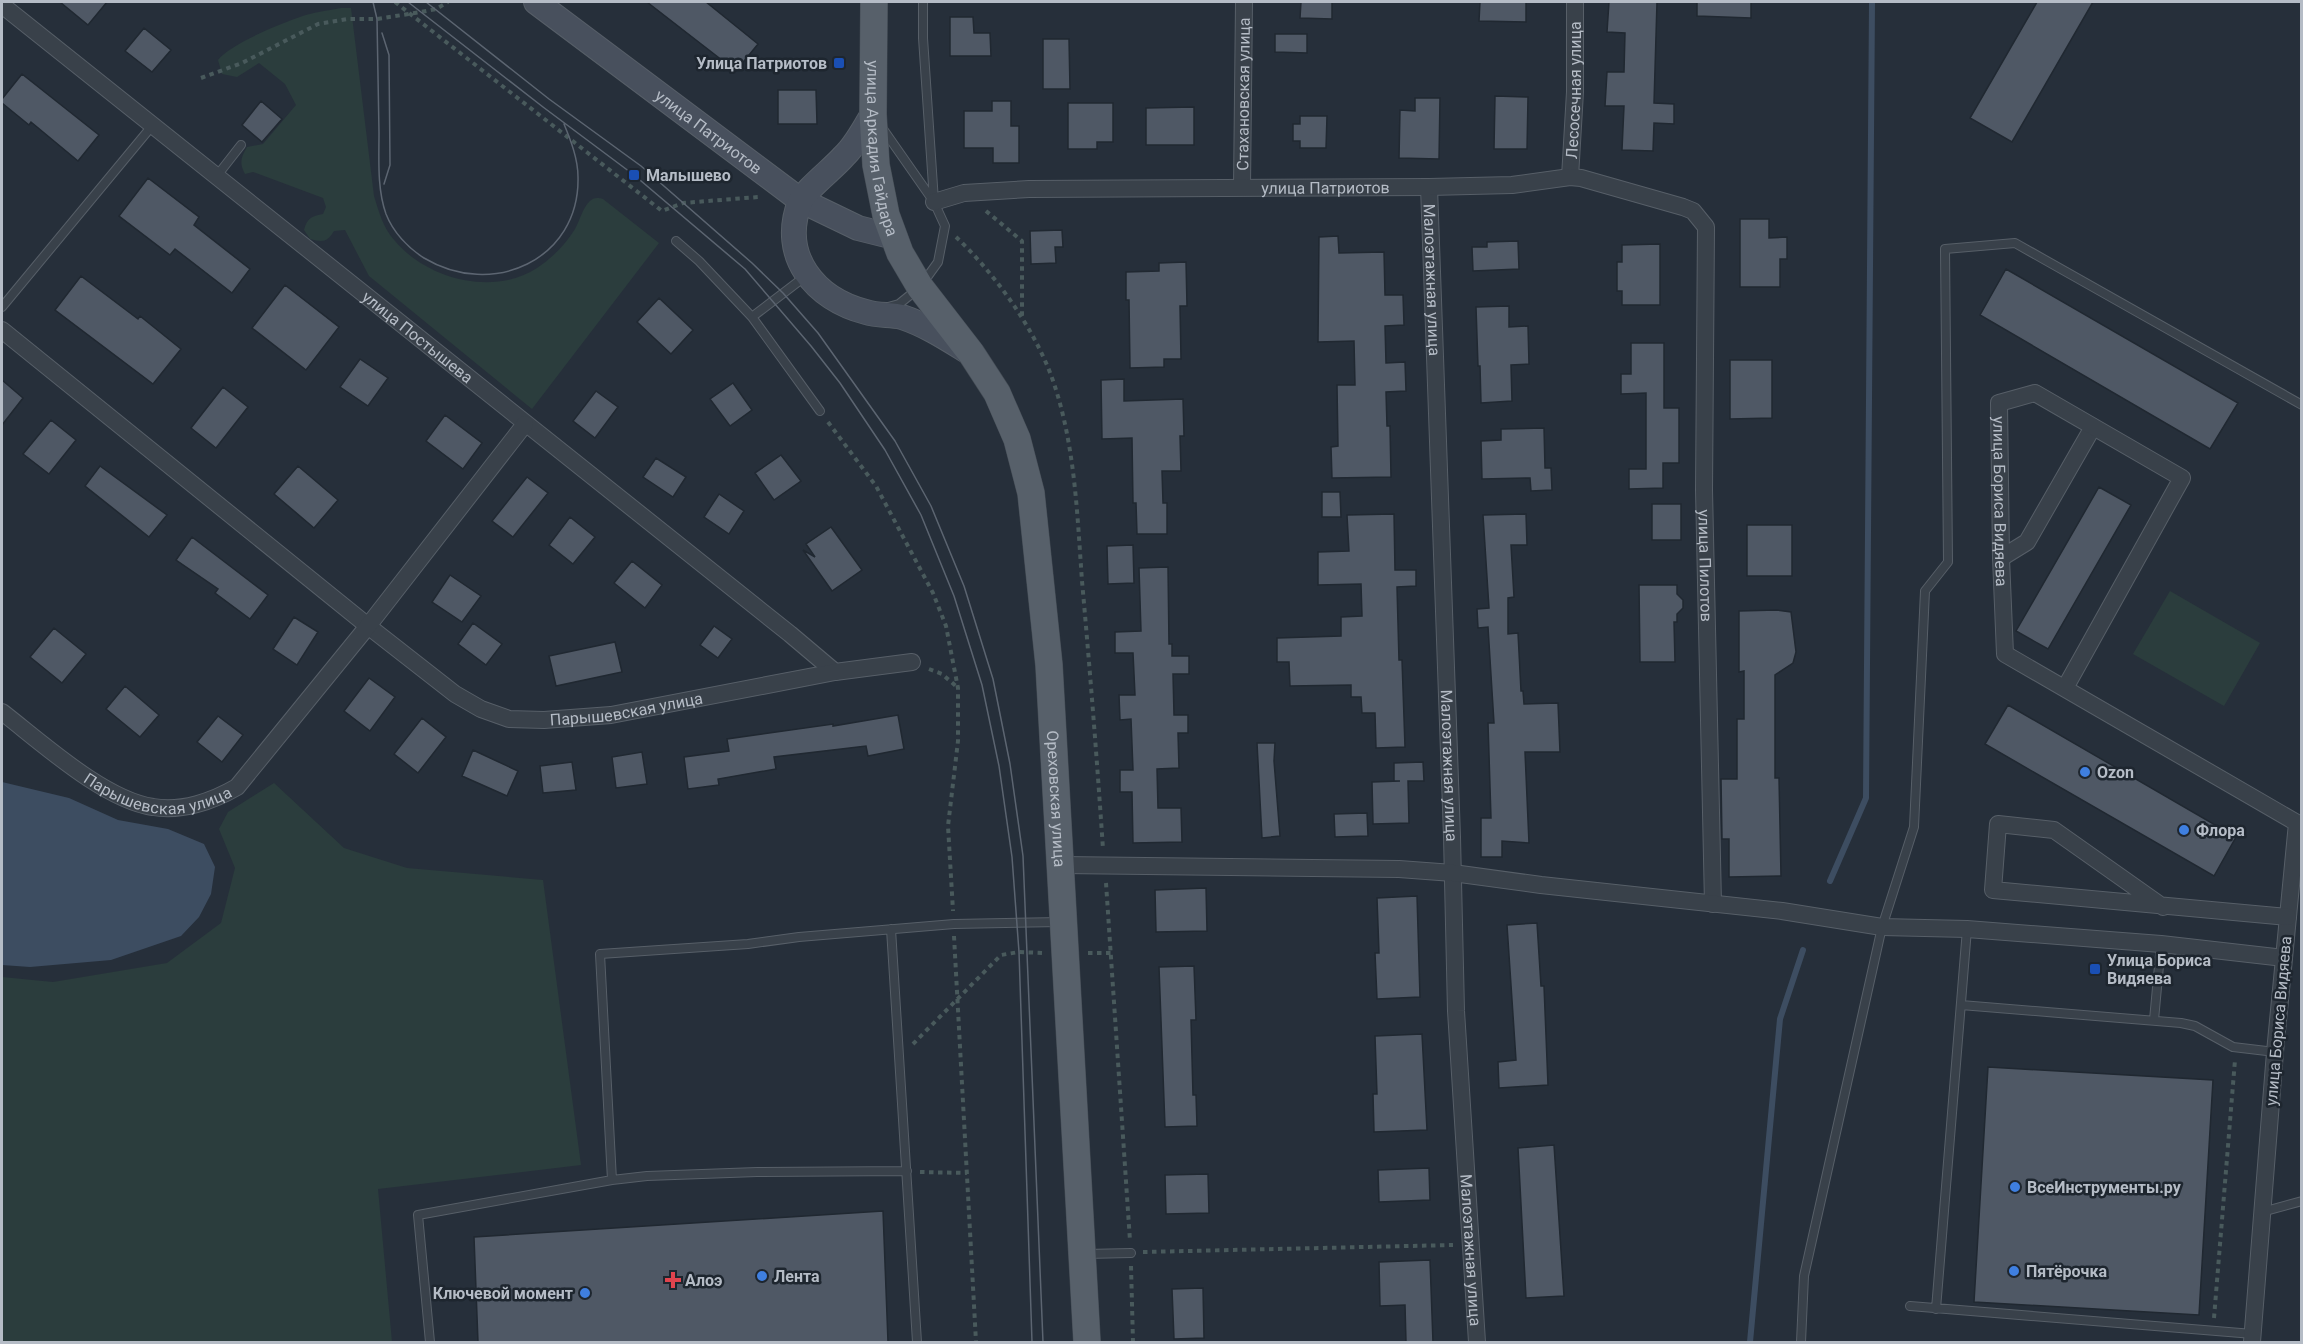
<svg xmlns="http://www.w3.org/2000/svg" width="2303" height="1344" font-family="Roboto,sans-serif">
	<style>
		.green { fill: #2b3d3d }
		.water { fill: #3d4d61 }
		.lines { fill: none; stroke-linecap: round; stroke-linejoin: round }
		.stream { stroke: #3d4d61; stroke-width: 6 }
		.building { fill: #4f5865; stroke: #202831; stroke-width: 1.5 }
		.service-casing { stroke: #575f68; stroke-width: 10 }
		.minor-casing { stroke: #575f68; stroke-width: 18 }
		.secondary-casing { stroke: #575f68; stroke-width: 26 }
		.primary-casing { stroke: #424a53; stroke-width: 28 }
		.path { stroke: #495a5c; stroke-width: 4; stroke-dasharray: 4.5 4.5; stroke-linecap: butt }
		.service { stroke: #39414a; stroke-width: 8 }
		.minor { stroke: #39414a; stroke-width: 16 }
		.secondary { stroke: #48505d; stroke-width: 24 }
		.primary { stroke: #57606a; stroke-width: 27 }
		.tram { stroke: #5c6571; stroke-width: 1.5 }
		.transit-dot { fill: #1a4fb4; stroke: #1e262f; stroke-width: 2 }
		.shop-dot { fill: #3f7fe0; stroke: #1e262f; stroke-width: 2 }
		.health-dot { fill: #e0444e; stroke: #1e262f; stroke-width: 2 }
		.labels { text-anchor: middle; stroke-width: 5; stroke-linejoin: round; paint-order: stroke }
		.poi-label { font-size: 16px; font-weight: bold; fill: #b5bcc6; stroke: #1e262f; text-anchor: start }
		.street-label { font-size: 16px; fill: #b5bcc6; stroke: #1e262f }
	</style>
	<rect width="100%" height="100%" fill="#262f3a"/>
	<path class="green" d="M341 8H351L374 196C379 212 383 228 395 241 428 280 494 296 537 268 552 258 565 245 575 229 580 220 583 207 590 201 595 197 598 198 603 199L659 243 532 409 369 276 345 230 334 231C327 243 322 242 310 239L304 230C307 218 312 216 323 214L326 207 323 198 253 172 245 174C239 163 241 157 247 147L263 144 296 105 285 84 259 63 237 77 222 74 218 60C230 44 280 24 300 17 313 12 327 11 341 8Z
		M2170 591 2260 643 2224 706 2133 654Z
		M274 783 344 848 407 868 543 880 581 1165 378 1189 392 1342H2V977L53 982 167 963 221 923 235 868 219 829 228 812Z"/>
	<path class="water" d="M2 782 69 798 118 820 168 829 204 844 215 867 211 894 199 917 181 936 111 960 30 967 2 965Z"/>
	<g class="lines">
		<path class="stream" d="M1830 881 1866 798 1872 2
			M1750 1342 1780 1019 1803 950"/>
	</g>
	<path class="building" d="M60 2H107L88 25Z
		M647 2H706L758 44 736 71Z
		M1301 2H1332V19L1300 18Z
		M1480 2H1526V22L1479 21Z
		M1609 2H1657L1654 103 1674 104V124L1654 123 1653 151 1622 150 1624 106H1605L1607 72H1624L1625 33 1607 32Z
		M1697 2H1751V18L1697 16Z
		M2037 2H2093L2012 142 1970 118Z
		M950 17H973L974 33H990L991 56H950Z
		M144 28 171 50 152 72 125 51Z
		M1275 34H1307V53L1275 52Z
		M1043 39H1069L1070 89H1043Z
		M22 74 99 135 78 161 31 122 29 125 2 103V99Z
		M778 90H816L817 124H778Z
		M1495 96 1528 97 1527 149H1494Z
		M1415 98H1440L1439 159 1399 158 1400 110 1415 111Z
		M261 101 282 119 262 142 242 125Z
		M992 101H1011V126H1019V163H993V148H964V111H992Z
		M1068 103H1113V142H1097V149H1068Z
		M1194 107V145H1146V108Z
		M1300 116H1327L1326 148H1300V141H1293V124H1300Z
		M148 178 199 217 194 225 250 269 232 293 175 249 170 255 119 216Z
		M1740 219H1769V238L1787 237V259H1780V287H1740Z
		M1062 230 1063 247H1055L1056 263 1031 264 1030 231Z
		M1338 236 1339 253 1384 252 1385 295H1403L1404 325 1385 326 1386 363 1405 362 1406 391 1386 392 1387 426H1390L1391 477 1332 478 1331 447 1338 446 1337 385H1355L1354 341 1318 342 1319 237Z
		M1518 241 1519 269 1473 271 1472 247H1487V242Z
		M1660 244V305H1622V291H1617V262H1622V245Z
		M1186 262 1187 306H1180L1181 359H1164V367L1130 368 1129 300H1126V272L1159 271V263Z
		M2006 269 2238 403 2210 449 1980 315Z
		M81 276 138 319 140 316 181 349 153 384 55 310Z
		M285 285 339 327 306 370 252 328Z
		M659 298 693 330 671 354 637 322Z
		M1509 306V327L1528 326 1529 364 1511 365 1512 401 1481 403 1480 366H1478L1476 307Z
		M1631 343H1664V408H1679V463H1663V488L1629 489V469H1646V393L1621 394V374H1631Z
		M360 359 388 378 368 406 340 387Z
		M1730 360H1772V418L1730 419Z
		M1124 379V401L1183 399 1184 436H1180L1181 471H1162L1163 503H1167V534H1137L1136 503H1133L1132 438 1102 439 1101 380Z
		M2 380 23 398 2 425Z
		M733 383 752 410 730 426 710 399Z
		M223 387 248 407 216 448 191 428Z
		M596 391 618 407 595 438 573 421Z
		M445 415 482 443 463 469 426 441Z
		M51 420 76 440 49 474 23 454Z
		M1544 428 1545 468H1551L1552 490 1531 491 1530 478 1482 479 1481 441 1501 440V429Z
		M781 455 801 481 774 500 755 473Z
		M656 458 686 477 673 497 643 477Z
		M100 466 167 515 149 537 85 486Z
		M298 466 338 500 314 528 274 494Z
		M527 477 548 493 513 537 492 521Z
		M2099 487 2131 505 2048 649 2016 631Z
		M1322 492H1340L1341 517H1322Z
		M719 494 744 511 729 534 704 517Z
		M1652 504H1681V540H1652Z
		M1394 514 1395 570H1416V586L1397 587 1399 660H1402L1405 747 1376 748 1375 713H1362L1361 697H1351V685L1290 686 1289 662H1277V638L1341 636V617L1362 616 1361 584 1318 585V552L1349 551 1347 515Z
		M1526 514 1527 545H1511L1514 597 1508 598V634L1518 633 1521 691H1523L1524 704 1558 703 1560 752H1525L1529 843 1502 841V857H1481V818H1491L1488 723H1494L1488 627 1478 628 1477 609 1489 608 1483 515Z
		M570 517 595 537 573 564 549 545Z
		M1747 525H1792V576H1747Z
		M831 527 862 570 832 591 803 550 815 557 806 544Z
		M192 537 268 595 250 619 215 593 218 589 176 560Z
		M1133 545 1134 583 1108 584 1107 546Z
		M632 561 662 585 645 608 614 583Z
		M1168 567 1169 644H1172V656H1189V674H1173L1174 715H1188V733H1178L1179 768 1157 769 1158 808H1181L1182 842 1133 843 1132 792H1120V770H1133L1131 719 1120 720 1119 695H1135L1133 653H1115V632L1141 631 1139 568Z
		M450 575 481 596 462 622 432 602Z
		M1639 585H1677V594L1683 600V608L1677 614V622H1674L1675 662H1640Z
		M1777 610 1791 612 1796 652 1793 663 1775 675V778H1779L1781 876 1729 877V839H1722L1721 779H1737V719H1744V671L1739 672V611Z
		M294 617 318 632 297 665 273 649Z
		M473 623 502 644 486 665 458 644Z
		M714 626 732 639 718 658 700 645Z
		M54 628 86 654 62 683 30 657Z
		M615 642 622 672 556 686 549 656Z
		M369 678 395 697 370 731 344 711Z
		M125 686 159 715 140 737 106 709Z
		M2008 705 2236 837 2214 876 1985 744Z
		M898 715 904 749 868 756 866 746 774 757 776 769 718 779 719 785 688 789 684 757 729 751 727 739 833 724V726Z
		M218 716 243 735 222 762 197 742Z
		M422 718 446 737 418 773 394 754Z
		M1257 743H1275L1274 761 1280 836 1262 838Z
		M473 750 518 771 507 796 462 776Z
		M642 752 647 784 616 788 612 757Z
		M572 762 576 790 543 793 540 766Z
		M1423 762 1424 781H1408L1409 823 1373 824 1372 782 1400 781H1394V763Z
		M1367 813 1368 836 1335 837 1334 814Z
		M1206 888 1207 931 1156 932 1155 890Z
		M1417 896 1420 997 1377 999 1375 953H1379L1377 898Z
		M1537 923 1541 986H1544L1548 1085 1499 1088 1498 1062 1516 1060 1507 925Z
		M1194 966 1196 1020H1191L1193 1095H1196L1197 1126 1165 1127 1159 967Z
		M1422 1034 1427 1130 1374 1132 1373 1094H1377L1375 1036Z
		M1988 1067 2213 1080 2199 1315 1974 1302Z
		M1554 1145 1564 1296 1526 1298 1518 1148Z
		M1429 1168 1430 1200 1379 1202 1378 1170Z
		M1208 1174 1209 1213 1166 1214 1165 1175Z
		M883 1211 888 1342H478L474 1237Z
		M1430 1260 1433 1342H1406L1405 1305 1380 1306 1379 1262Z
		M1203 1288 1204 1338 1174 1339 1172 1289Z"/>
	<g class="lines">
		<defs>
			<path id="service" d="M923 2V38L934 201
				M883 129 934 202 945 226 938 262 920 287 899 304 888 307
				M216 177 241 145
				M676 241 699 261 752 317 820 411
				M2 307 152 126
				M752 317 807 275
				M891 929 917 1342
				M1961 1005 2181 1023 2195 1026 2233 1047 2275 1052
				M2154 1020 2161 944
				M612 1180 600 954 748 944 799 937 954 924 1061 922
				M2262 1212 2302 1201
				M1086 1254 1131 1253
				M1910 1306 2253 1334
				M1936 1309 1967 929
				M430 1342 418 1215 612 1180 647 1176 757 1172 907 1171
				M1801 1342 1804 1276 1882 927 1914 827 1925 591 1948 562 1945 249 2015 243 2302 405"/>
			<g id="minor">
				<path id="s1" d="M2 5 790 634 835 672"/>
				<path id="s2" d="M1570 177 1575 92V2"/>
				<path id="s3" d="M1242 187 1244 2"/>
				<path id="s4" d="M1429 187 1452 837 1456 1011 1477 1342"/>
				<path id="s5" d="M934 202 964 193 1029 189 1429 187 1512 185 1570 177 1581 178 1683 207 1693 211 1706 227 1704 490 1713 904"/>
				<path id="s6" d="M2 330 368 626 455 694 481 709 509 719 544 720 611 715 835 672 912 662"/>
				<path d="M2001 558 2027 542 2093 427"/>
				<path id="s7" d="M2065 688 2182 478 2035 393 1999 403 2001 558 2005 654 2297 823 2275 1052 2252 1342"/>
				<path id="s8" d="M2 712C41 742 104 800 153 807 182 812 213 801 237 787L368 626 525 424"/>
				<path d="M1062 865 1399 869 1453 873 1541 885 1782 911 1882 927 1967 929 2161 944 2284 958"/>
				<path d="M2163 907 2054 830 1998 824 1993 890 2288 917"/>
			</g>
			<g id="secondary">
				<path id="s9" d="M536 2 800 200 858 228 894 237"/>
				<path d="M873 114C864 128 856 145 844 156 835 167 804 191 800 202 779 256 815 299 866 312 878 316 891 314 902 317 926 325 946 338 967 351"/>
			</g>
			<g id="primary">
				<path id="s10" d="M874 2 873 114 876 165 886 215 900 253 920 287 971 353 997 393 1017 439 1031 493 1049 665 1087 1342"/>
			</g>
		</defs>
		<use href="#service" class="service-casing"/>
		<use href="#minor" class="minor-casing"/>
		<use href="#secondary" class="secondary-casing"/>
		<use href="#primary" class="primary-casing"/>
		<path class="path" d="M395 2 662 211 683 203 758 197
			M201 78 242 63 318 24 348 19H377L421 12 436 9 448 2
			M986 211 1022 241V316
			M956 237C994 273 1032 325 1051 375 1075 441 1077 512 1082 581 1090 670 1097 760 1103 849
			M828 422 876 486 933 593 946 626 958 688V741L948 826 953 911
			M929 669 942 674 957 687
			M1106 883 1130 1241
			M954 936 976 1342
			M1088 953H1112
			M913 1044 1001 955 1019 952 1042 953
			M920 1172 967 1173
			M1143 1252 1453 1245
			M1131 1266 1133 1342
			M2214 1318 2235 1060"/>
		<use href="#service" class="service"/>
		<use href="#minor" class="minor"/>
		<use href="#secondary" class="secondary"/>
		<use href="#primary" class="primary"/>
		<path class="tram" d="M373 2 377 19C378 57 378 95 379 133 379 159 377 189 386 214 393 232 408 248 424 258 492 299 580 260 578 177 578 159 571 141 564 124
			M408 2 543 107 634 175 745 269 811 346 840 383 885 450 921 515 954 596 982 685 999 766 1012 857 1019 952 1032 1342
			M426 2 549 99 641 166 752 263 783 293 818 333 895 441 931 506 964 586 993 679 1010 764 1023 856 1043 1342
			M382 33 389 55 390 165 384 184"/>
	</g>
	<g class="transit-dot">
		<rect x="833" y="57" width="12" height="12" rx="3"/>
		<rect x="628" y="169" width="12" height="12" rx="3"/>
		<rect x="2089" y="963" width="12" height="12" rx="3"/>
	</g>
	<g class="shop-dot">
		<circle cx="2085" cy="772" r="6"/>
		<circle cx="2184" cy="830" r="6"/>
		<circle cx="2015" cy="1187" r="6"/>
		<circle cx="2014" cy="1271" r="6"/>
		<circle cx="762" cy="1276" r="6"/>
		<circle cx="585" cy="1293" r="6"/>
	</g>
	<path class="health-dot" d="M670 1271h6v6h6v6h-6v6h-6v-6h-6v-6h6z"/>
	<g class="labels">
		<g class="poi-label">
			<text x="827" y="69" text-anchor="end">Улица Патриотов</text>
			<text x="646" y="181">Малышево</text>
			<text x="2097" y="778">Ozon</text>
			<text x="2196" y="836">Флора</text>
			<text x="2107" y="966">Улица Бориса<tspan x="2107" dy="18">Видяева</tspan></text>
			<text x="2027" y="1193">ВсеИнструменты.ру</text>
			<text x="2026" y="1277">Пятёрочка</text>
			<text x="774" y="1282">Лента</text>
			<text x="685" y="1286">Алоэ</text>
			<text x="573" y="1299" text-anchor="end">Ключевой момент</text>
		</g>
		<g class="street-label">
			<text dy="6" stroke="none"><textPath href="#s2" startOffset="87">Лесосечная улица</textPath></text>
			<text dy="6" stroke="none"><textPath href="#s3" startOffset="93">Стахановская улица</textPath></text>
			<text dy="6" stroke="none"><textPath href="#s9" startOffset="216">улица Патриотов</textPath></text>
			<text dy="6" stroke="none"><textPath href="#s10" startOffset="147">улица Аркадия Гайдара</textPath></text>
			<text dy="6" stroke="none"><textPath href="#s5" startOffset="393">улица Патриотов</textPath></text>
			<text dy="6" stroke="none"><textPath href="#s4" startOffset="93">Малоэтажная улица</textPath></text>
			<text dy="6" stroke="none"><textPath href="#s1" startOffset="532">улица Постышева</textPath></text>
			<text dy="6" stroke="none"><textPath href="#s7" startOffset="546">улица Бориса Видяева</textPath></text>
			<text dy="6" stroke="none"><textPath href="#s5" startOffset="1125">улица Пилотов</textPath></text>
			<text dy="6" stroke="none"><textPath href="#s6" startOffset="759">Парышевская улица</textPath></text>
			<text dy="6" stroke="none"><textPath href="#s4" startOffset="579">Малоэтажная улица</textPath></text>
			<text dy="6" stroke="none"><textPath href="#s8" startOffset="183">Парышевская улица</textPath></text>
			<text dy="6" stroke="none"><textPath href="#s10" startOffset="838">Ореховская улица</textPath></text>
			<text transform="translate(2278 1021) rotate(-85)" y="6">улица Бориса Видяева</text>
			<text dy="6" stroke="none"><textPath href="#s4" startOffset="1064">Малоэтажная улица</textPath></text>
		</g>
	</g>
	<rect width="2303" height="1344" fill="none" stroke="#b5bcc6" stroke-width="6"/>
</svg>
